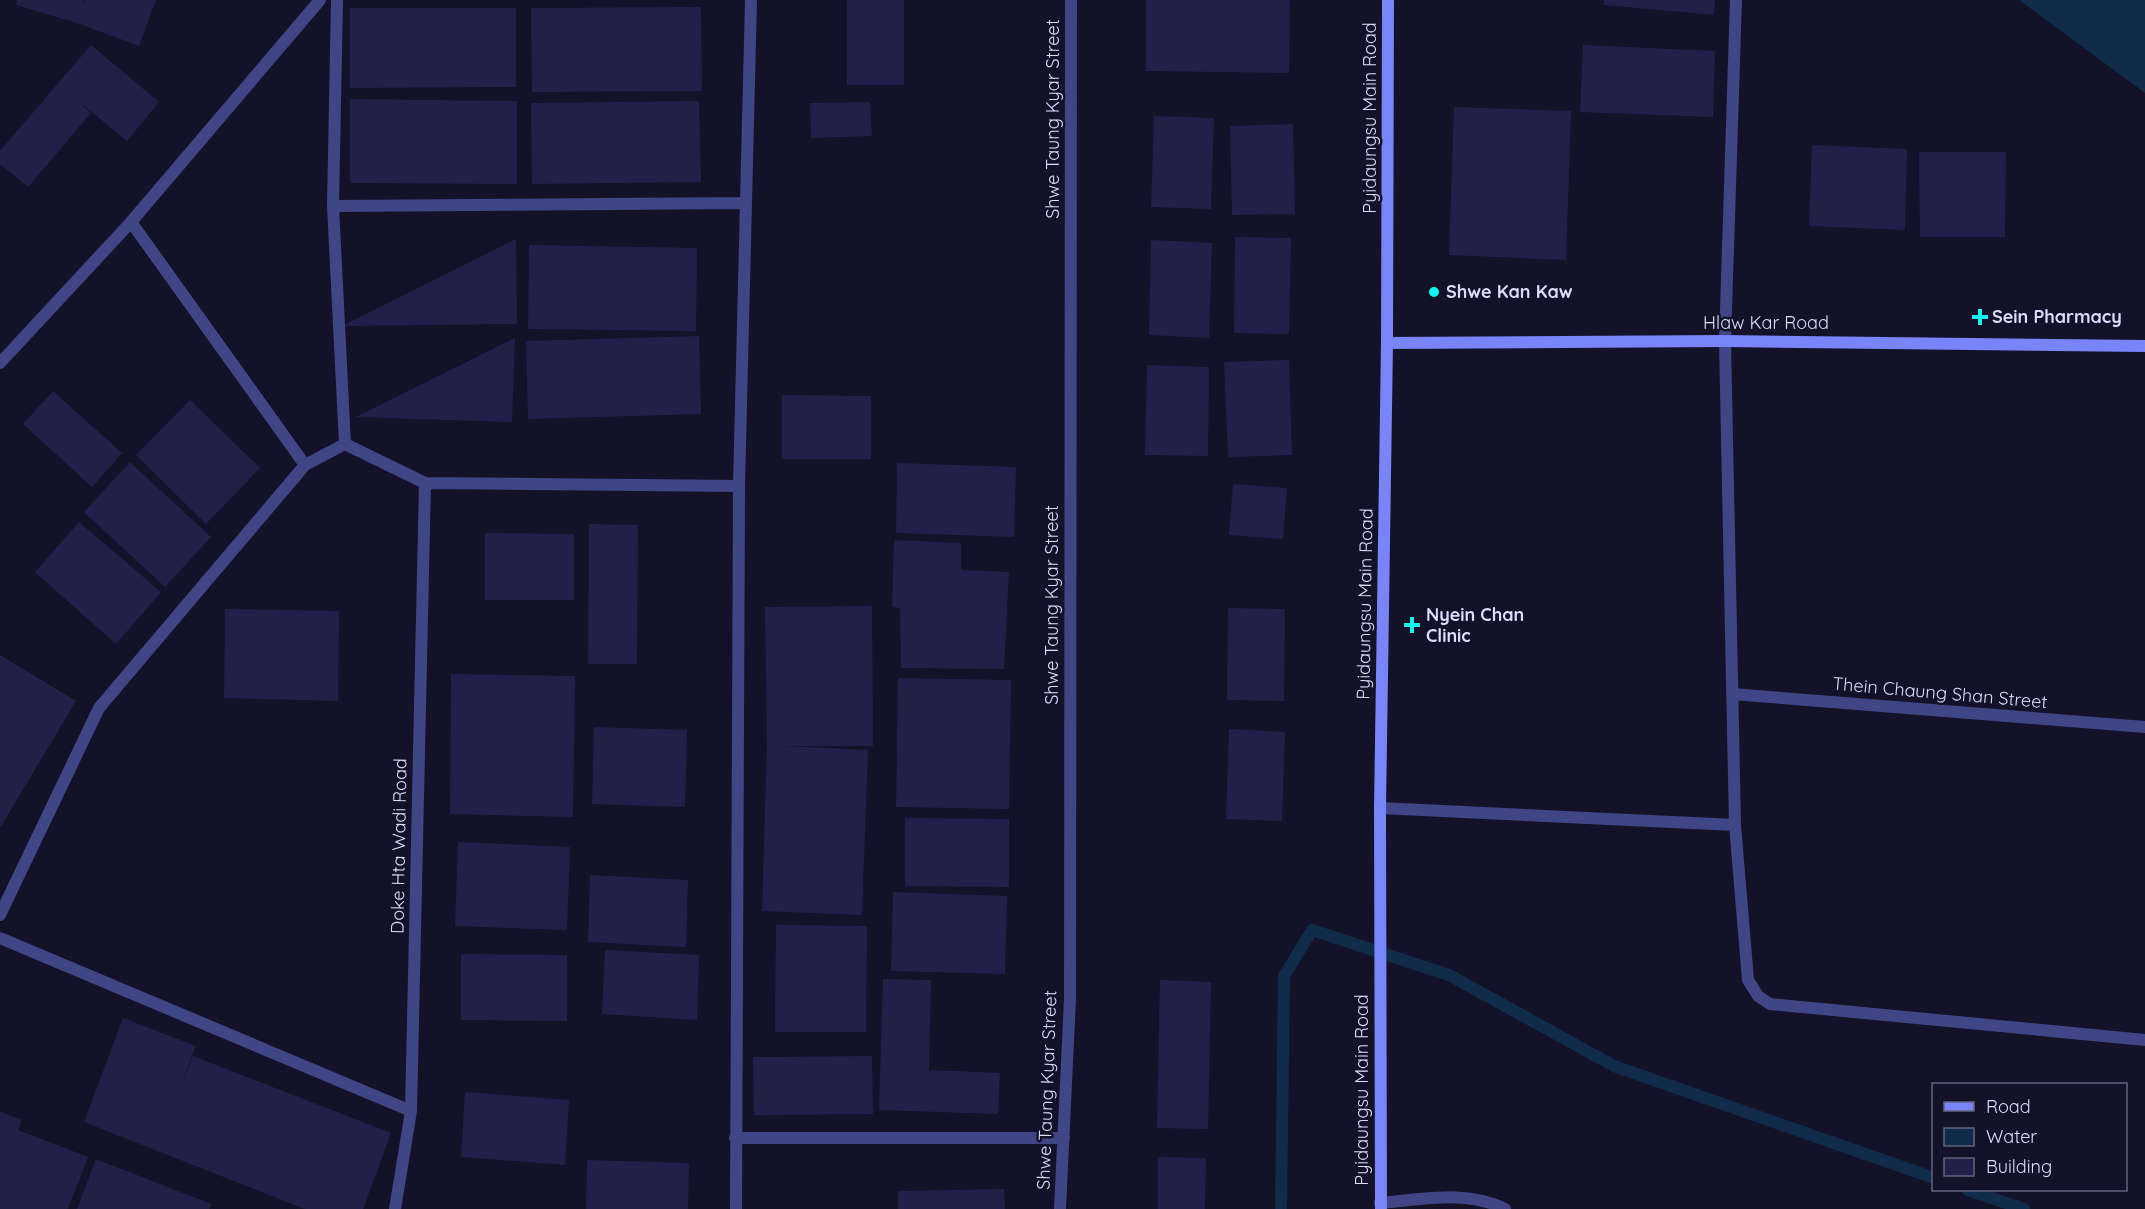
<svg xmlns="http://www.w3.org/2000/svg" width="2145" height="1209" font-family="Quicksand,sans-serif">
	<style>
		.water { fill: #102c4a }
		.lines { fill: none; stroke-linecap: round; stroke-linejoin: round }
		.stream { stroke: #102c4a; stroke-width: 12 }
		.building { fill: #231f49 }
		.lane { stroke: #404585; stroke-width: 12 }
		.street { stroke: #404585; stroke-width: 12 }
		.secondary { stroke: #7884f8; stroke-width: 12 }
		.poi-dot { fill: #12f3ef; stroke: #131229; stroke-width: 2 }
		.labels { text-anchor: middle; stroke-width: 5; stroke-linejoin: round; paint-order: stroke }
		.street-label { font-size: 18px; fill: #dcdcfd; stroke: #131229 }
		.poi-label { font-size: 18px; font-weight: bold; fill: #dcdcfd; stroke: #131229; text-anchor: start }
	</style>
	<rect width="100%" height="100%" fill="#131229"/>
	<path class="water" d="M2019 0H2145V93Z"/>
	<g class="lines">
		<path class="stream" d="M1968 1190 2024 1209
			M1281 1209 1284 976 1312 930 1449 975 1614 1066 1934 1178"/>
	</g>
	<path class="building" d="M17 0H84L82 8 85 0H156L139 46 77 23 16 5Z
		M847 0H904V85H847Z
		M1146 0H1290L1289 73 1146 71Z
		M1604 0H1715L1714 15 1604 5Z
		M701 7 702 91 532 92 531 8Z
		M350 8H516V87L350 88Z
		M91 45 159 102 127 141 75 98 91 113 28 187 0 164V151Z
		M1583 45 1715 51 1713 117 1580 112Z
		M350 99 517 101V184L350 183Z
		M699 101 701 182 532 184 531 103Z
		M870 102 872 136 811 138 810 103Z
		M1454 107 1571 111 1566 260 1449 255Z
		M1154 116 1214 118 1211 209 1151 207Z
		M1293 124 1295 214 1232 215 1230 126Z
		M1812 145 1907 149 1905 230 1809 226Z
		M1919 152H2006L2005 237H1920Z
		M1235 237 1291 238 1289 334 1234 333Z
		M516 239 517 324 342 326Z
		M1151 240 1212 243 1209 338 1149 335Z
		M529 245 697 248 696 331 528 329Z
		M699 336 701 414 528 419 526 341Z
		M515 338 512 422 356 417Z
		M1289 360 1292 455 1228 457 1224 362Z
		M1147 365 1209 367 1208 456 1145 455Z
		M53 391 122 453 92 487 23 424Z
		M782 395 871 396V459H782Z
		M190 400 260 468 206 524 136 455Z
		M130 462 211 537 165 587 84 512Z
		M897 463 1016 467 1014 537 896 533Z
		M1233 484 1287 488 1283 539 1229 535Z
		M79 522 161 592 116 644 35 572Z
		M589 524 638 525 637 664H588Z
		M485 533 574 534V600H485Z
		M894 540 961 543V570L1009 572 1004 669 901 668 900 608 892 607Z
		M872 606 873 746H782L868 750 862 915 762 911 767 746 765 607Z
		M1228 608 1285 609 1284 701 1227 700Z
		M225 609 339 611 338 701 224 698Z
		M0 655 76 701 0 828Z
		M451 674 575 676 573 817 450 814Z
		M898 678 1011 680 1009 809 896 807Z
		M594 727 687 730 685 807 592 804Z
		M1229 729 1285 732 1282 821 1226 819Z
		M905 818 1009 819V887L905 886Z
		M458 842 570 847 567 930 455 926Z
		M590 875 688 880 686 947 588 942Z
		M893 892 1007 896 1005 974 891 971Z
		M776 925 867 926 866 1032H775Z
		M605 950 699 955 697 1020 602 1014Z
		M461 954 567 955V1021L461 1020Z
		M883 979 931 980 929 1070 1000 1073 998 1114 879 1110Z
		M1160 980 1211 982 1208 1129 1157 1128Z
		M123 1018 196 1046 176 1097 193 1056 391 1133 363 1209H305L84 1122Z
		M872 1056 873 1114 754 1115 753 1057Z
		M465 1092 569 1100 565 1165 461 1157Z
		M0 1112 22 1120 18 1130 88 1157 68 1209H0Z
		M1158 1157 1206 1158 1205 1209H1158Z
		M96 1159 211 1204 209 1209H77Z
		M587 1160 689 1163 688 1209H586Z
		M1004 1189 1005 1209H898V1191Z"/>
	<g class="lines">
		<path class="lane" d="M1725 341 1736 0"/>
		<path class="street" d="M333 206 746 203
			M131 222 305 465
			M1725 341 1735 825 1748 980 1758 996 1770 1004 2145 1040
			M0 363 131 222 320 0
			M345 444 425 483 739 486
			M1732 694 2145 727
			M1380 808 1735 825
			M0 915 99 708 305 465 345 444 333 206 337 0
			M0 938 411 1111
			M735 1138H1064
			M1380 1203C1421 1200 1467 1189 1505 1209
			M395 1209 411 1111 425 483
			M736 1209 739 486 751 0
			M1060 1209 1070 999 1071 0"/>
		<path class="secondary" d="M1387 343 1725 341 2145 346
			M1381 1209 1380 808 1387 343 1388 0"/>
	</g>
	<g class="poi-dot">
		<circle cx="1434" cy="292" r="6"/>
		<path d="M1977 308h6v6h6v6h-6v6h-6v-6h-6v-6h6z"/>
		<path d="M1409 616h6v6h6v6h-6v6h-6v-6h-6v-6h6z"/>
	</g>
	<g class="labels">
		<g class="street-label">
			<text transform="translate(1370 118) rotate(-90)" y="6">Pyidaungsu Main Road</text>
			<text transform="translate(1053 119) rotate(-90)" y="6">Shwe Taung Kyar Street</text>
			<text x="1766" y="329">Hlaw Kar Road</text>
			<text transform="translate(1365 604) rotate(-89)" y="6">Pyidaungsu Main Road</text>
			<text transform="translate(1052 605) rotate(-90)" y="6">Shwe Taung Kyar Street</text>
			<text transform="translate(1940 693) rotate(5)" y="6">Thein Chaung Shan Street</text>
			<text transform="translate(399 846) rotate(-89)" y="6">Doke Hta Wadi Road</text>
			<text transform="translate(1047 1090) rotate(-88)" y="6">Shwe Taung Kyar Street</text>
			<text transform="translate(1362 1090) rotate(-90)" y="6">Pyidaungsu Main Road</text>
		</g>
		<g class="poi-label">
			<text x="1446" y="298">Shwe Kan Kaw</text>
			<text x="1992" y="323">Sein Pharmacy</text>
			<text x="1426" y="621">Nyein Chan<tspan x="1426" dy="21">Clinic</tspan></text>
		</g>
	</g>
	<rect x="1932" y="1083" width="195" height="108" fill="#131229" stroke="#63637e" stroke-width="1.5"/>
	<rect x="1944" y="1102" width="30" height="9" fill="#7884f8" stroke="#63637e" stroke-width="1.5"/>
	<text x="1986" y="1113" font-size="18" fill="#dcdcfd">Road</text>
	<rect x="1944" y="1128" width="30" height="18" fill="#102c4a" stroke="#63637e" stroke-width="1.5"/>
	<text x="1986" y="1143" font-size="18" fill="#dcdcfd">Water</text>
	<rect x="1944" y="1158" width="30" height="18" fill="#231f49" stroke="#63637e" stroke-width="1.5"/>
	<text x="1986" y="1173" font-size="18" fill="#dcdcfd">Building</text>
</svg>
